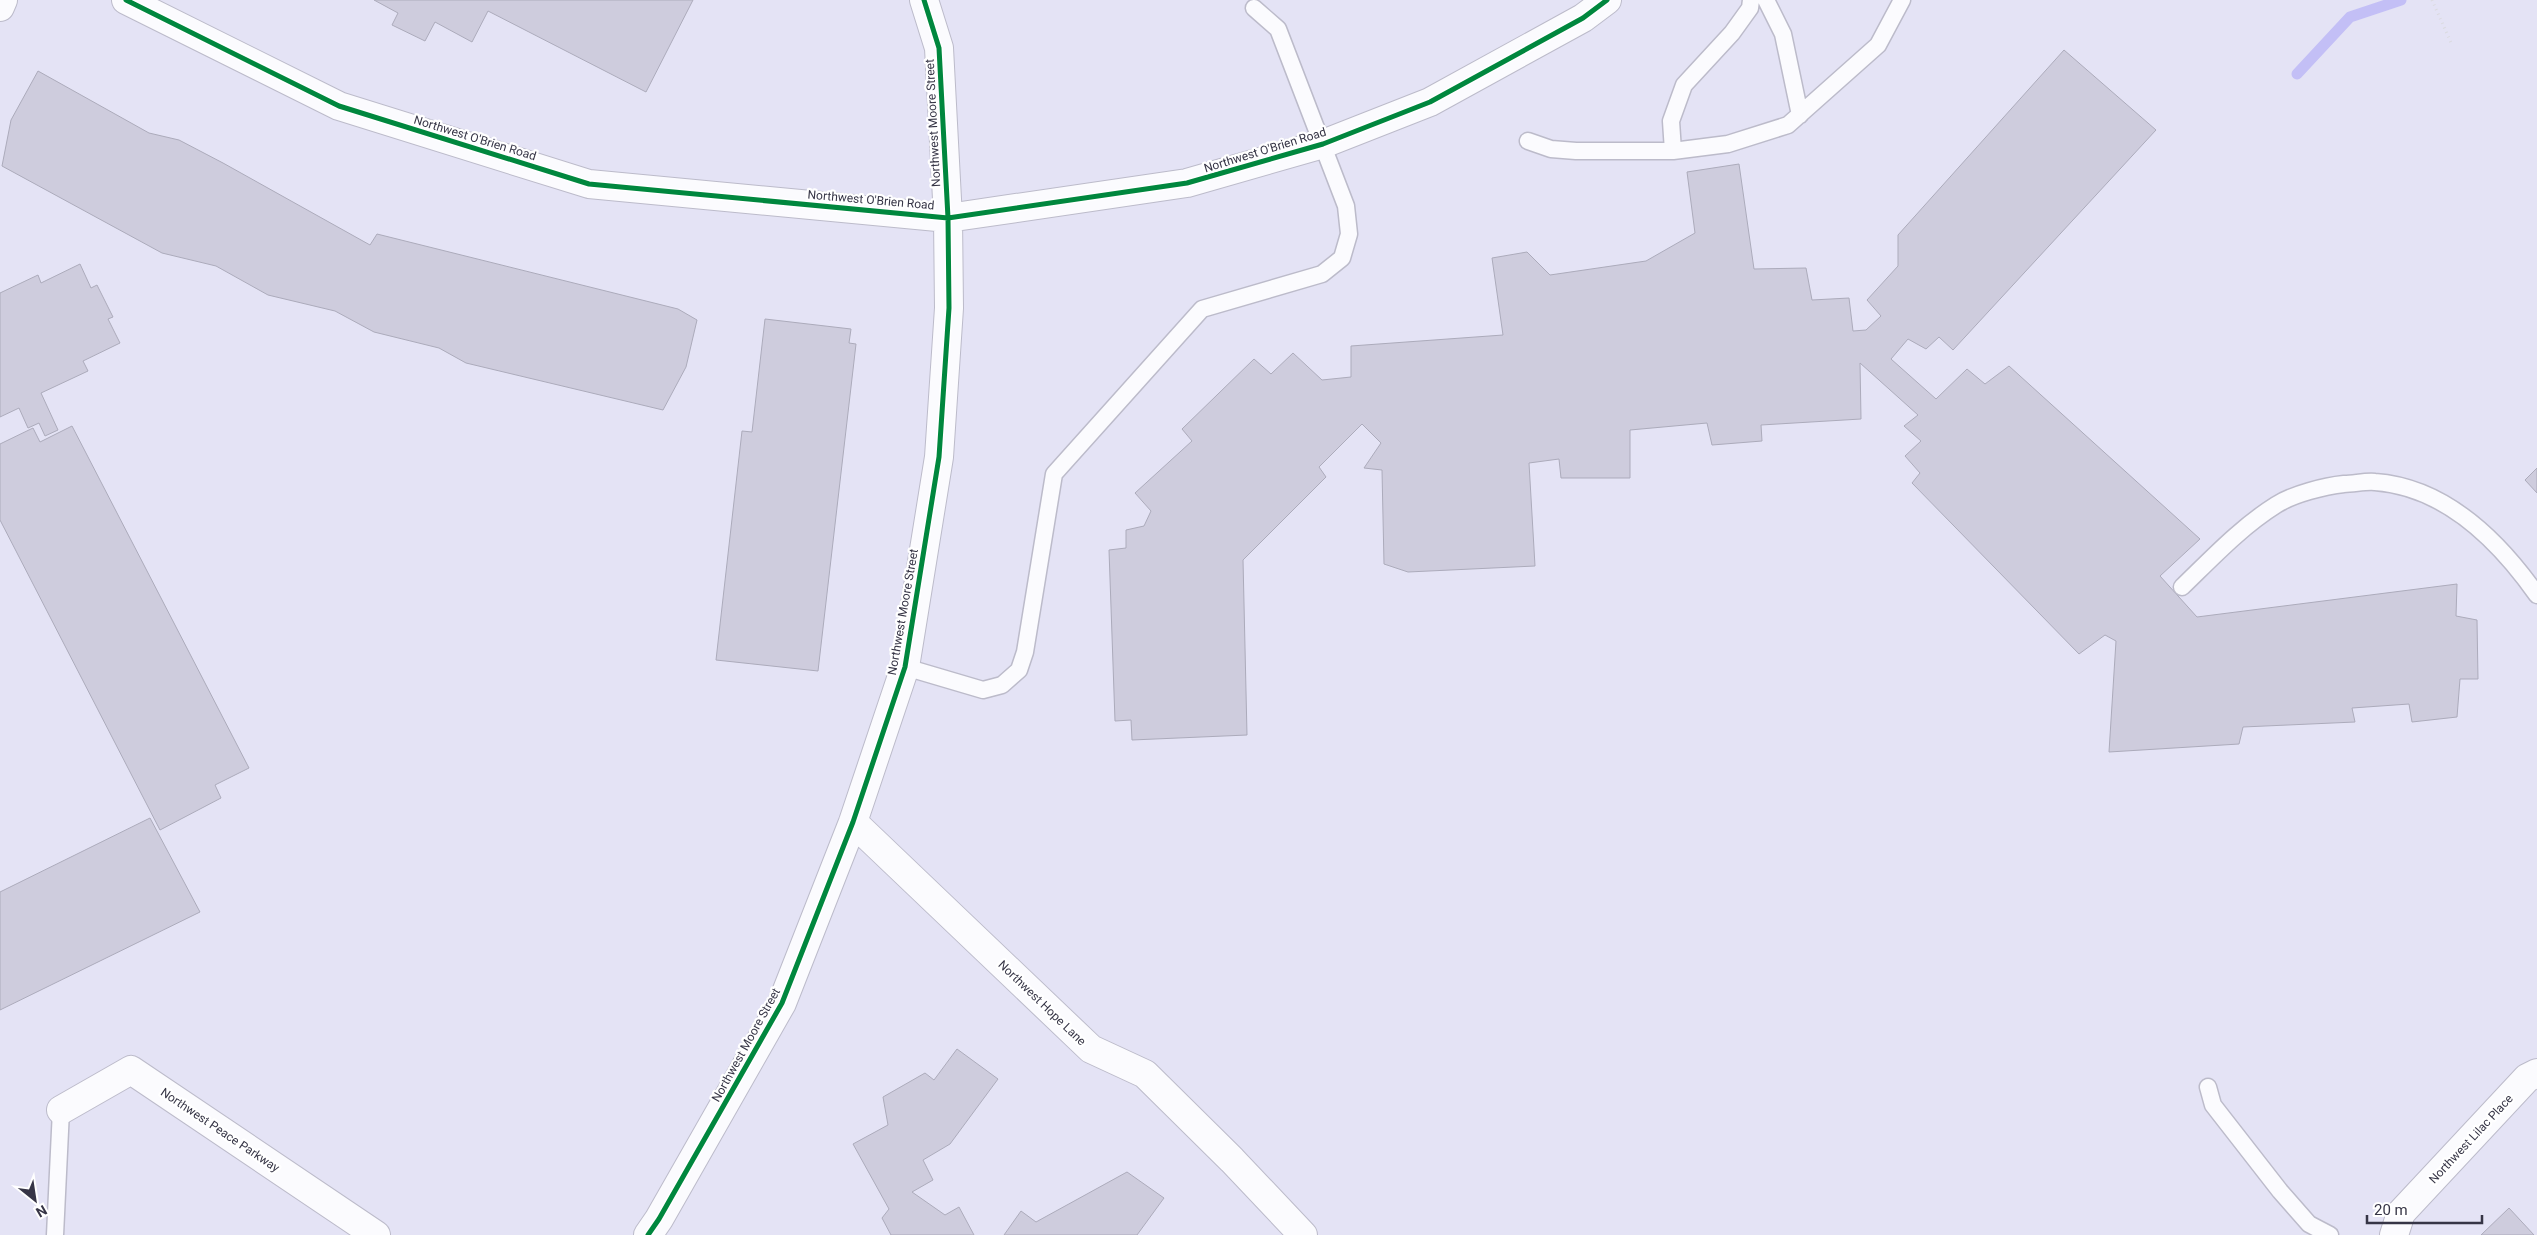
<svg xmlns="http://www.w3.org/2000/svg" width="2537" height="1235" font-family="Roboto,sans-serif">
	<style>
		.lines { fill: none; stroke-linecap: round; stroke-linejoin: round }
		.stream { stroke: #c3bff6; stroke-width: 11 }
		.building { fill: #ceccdd; stroke: #acabbb }
		.lane-casing { stroke: #bcbbca; stroke-width: 19 }
		.street-casing { stroke: #bcbbca; stroke-width: 30 }
		.path { stroke: #dadadf; stroke-width: 3; stroke-dasharray: 1 4; stroke-linecap: butt }
		.lane { stroke: #fbfbfe; stroke-width: 16 }
		.street { stroke: #fbfbfe; stroke-width: 28 }
		.cycleway-casing { stroke: #fff; stroke-width: 8 }
		.cycleway { stroke: #00873e; stroke-width: 5 }
		.labels { text-anchor: middle; stroke-width: 4.5; stroke-linejoin: round; paint-order: stroke }
		.street-label { font-size: 12px; fill: #363546; stroke: #fff }
	</style>
	<rect width="100%" height="100%" fill="#e4e3f5"/>
	<g class="lines">
		<path class="stream" d="M2297 74 2350 17 2401 0"/>
	</g>
	<path class="building" d="M374 0H693L646 92 488 11 472 42 435 22 425 41 392 25 398 13Z
		M2064 50 2156 130 1953 350 1939 337 1926 349 1908 339 1891 359 1936 399 1967 369 1985 384 2009 366 2200 539 2160 576 2197 617 2457 584 2456 616 2477 620 2478 679H2460L2457 717 2412 722 2409 704 2352 708 2355 722 2243 727 2239 744 2109 752 2116 641 2105 635 2079 654 1912 483 1920 473 1905 456 1921 441 1904 426 1918 415 1860 363 1861 419 1761 425 1762 441 1712 445 1707 423 1630 430V478H1561L1559 459 1529 463 1535 566 1408 572 1384 564 1382 470 1364 468 1381 443 1362 424 1319 467 1326 477 1243 560 1247 735 1132 740 1131 720 1115 721 1109 550 1126 548V530L1144 526 1151 511 1135 493 1192 441 1182 429 1254 359 1271 374 1293 353 1322 380 1351 377V346L1503 335 1492 258 1527 252 1550 275 1646 261 1695 233 1687 172 1739 164 1754 269 1806 268 1812 300 1849 298 1853 331 1866 330 1881 316 1867 300 1898 266V235Z
		M38 71 149 133 179 140 223 163 370 245 377 234 678 309 697 320 686 367 663 410 466 363 439 348 374 332 335 311 268 295 216 266 162 253 2 166 11 120Z
		M80 264 91 288 97 285 113 317 108 319 120 343 83 361 88 371 41 393 58 430 45 436 39 423 28 428 19 408 0 417V293L38 275 41 283Z
		M765 319 851 329 849 343 856 344 818 671 716 660 742 431 752 432Z
		M72 426 249 768 215 785 221 798 160 830 0 520V444L33 428 40 442Z
		M2537 468V493L2525 480Z
		M150 818 200 912 0 1010V892Z
		M957 1049 998 1079 950 1144 923 1160 933 1180 912 1192 945 1215 959 1207 974 1235H891L882 1218 889 1209 853 1144 888 1125 883 1097 925 1073 934 1080Z
		M1127 1172 1164 1198 1137 1235H1004L1021 1211 1036 1222Z
		M2509 1208 2534 1235H2481Z"/>
	<g class="lines">
		<defs>
			<path id="lane" d="M1766 0 1783 34 1800 115
				M1528 141 1551 149 1576 151H1673L1728 144 1788 125 1878 45 1902 0
				M1673 151 1671 121 1684 85 1732 33 1750 8 1751 0
				M2182 587C2212 558 2241 527 2276 505 2293 494 2325 486 2344 484 2354 484 2365 481 2375 482 2445 487 2499 541 2537 595
				M905 667 983 690 1002 685 1019 670 1025 652 1054 474 1202 309 1322 274 1342 258 1349 234 1346 206 1278 29 1254 8
				M2208 1087 2213 1105 2280 1191 2309 1224 2330 1235
				M55 1235 61 1110"/>
			<path id="street" d="M126 0 339 106 589 184 948 218 1187 183 1323 144 1430 102 1583 18 1607 0
				M0 7 3 0
				M853 822 1091 1049 1145 1074 1232 1160 1303 1235
				M61 1110 131 1070 376 1235
				M648 1235 659 1219 782 1003 853 822 905 667 939 457 949 308 948 218 939 48 924 0
				M2394 1235 2401 1213 2527 1078 2537 1073"/>
		</defs>
		<use href="#lane" class="lane-casing"/>
		<use href="#street" class="street-casing"/>
		<path class="path" d="M2432 0 2452 45"/>
		<use href="#lane" class="lane"/>
		<use href="#street" class="street"/>
		<defs>
			<path id="cycleway" d="M126 0 339 106 589 184 948 218 1187 183 1323 144 1430 102 1583 18 1607 0
				M648 1235 659 1219 782 1003 853 822 905 667 939 457 949 308 948 218 939 48 924 0"/>
		</defs>
		<use href="#cycleway" class="cycleway-casing"/>
		<use href="#cycleway" class="cycleway"/>
	</g>
	<g class="labels">
		<g class="street-label">
			<text transform="translate(933 123) rotate(-93)" y="4">Northwest Moore Street</text>
			<text transform="translate(475 138) rotate(17)" y="4">Northwest O'Brien Road</text>
			<text transform="translate(1265 150) rotate(-17)" y="4">Northwest O'Brien Road</text>
			<text transform="translate(871 200) rotate(5)" y="4">Northwest O'Brien Road</text>
			<text transform="translate(903 612) rotate(-80)" y="4">Northwest Moore Street</text>
			<text transform="translate(1042 1003) rotate(44)" y="4">Northwest Hope Lane</text>
			<text transform="translate(746 1045) rotate(-61)" y="4">Northwest Moore Street</text>
			<text transform="translate(220 1130) rotate(34)" y="4">Northwest Peace Parkway</text>
			<text transform="translate(2471 1139) rotate(-47)" y="4">Northwest Lilac Place</text>
		</g>
	</g>
	<g transform="translate(35 1200) rotate(150)" stroke="#ffffff" stroke-width="4" paint-order="stroke">
	<path d="M0-4L9 19L0 12L-9 19Z" fill="#363546"/>
	<text y="-8" font-size="14" font-weight="bold" text-anchor="middle" fill="#363546">N</text>
	</g>
	<path d="M2367 1215v8h115v-8" fill="none" stroke="#363546" stroke-width="2.5"/>
	<text x="2374" y="1215" font-size="15" fill="#363546" stroke="#ffffff" stroke-width="4" paint-order="stroke">20 m</text>
</svg>
